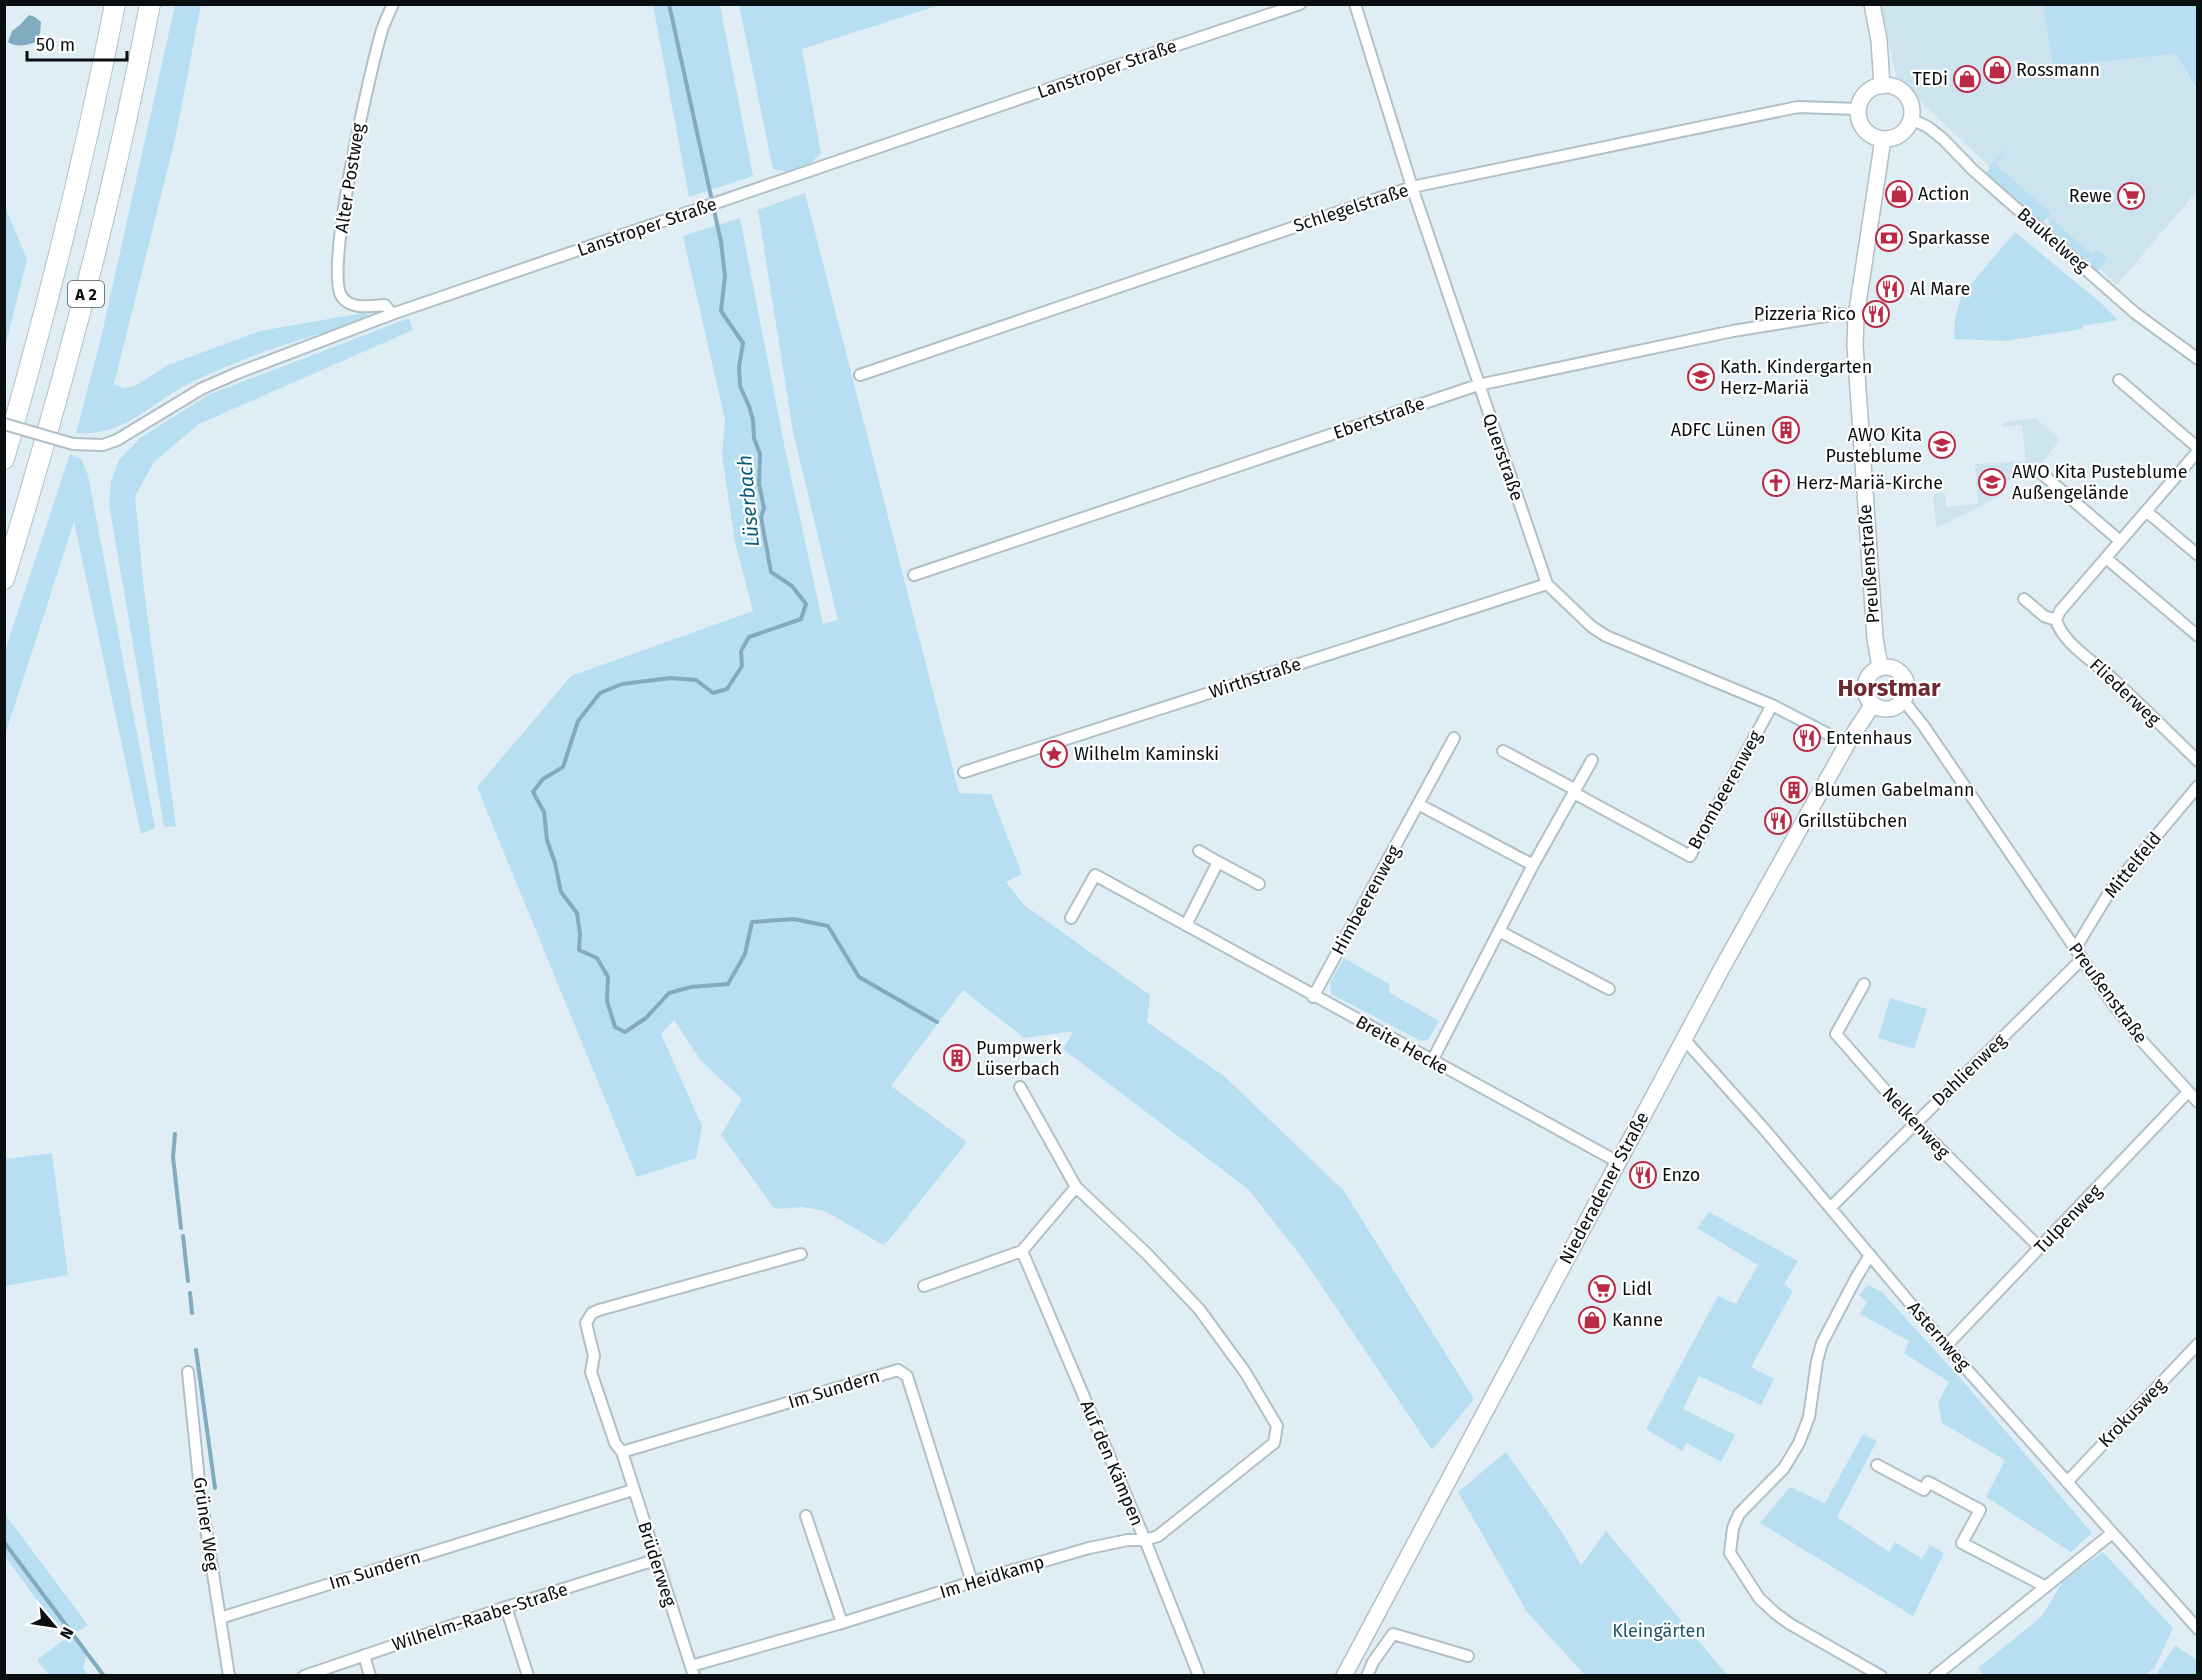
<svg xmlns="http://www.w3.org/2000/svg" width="2202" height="1680" font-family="'Fira Sans',sans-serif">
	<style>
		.built { fill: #cde4ef }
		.green { fill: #b8dff1 }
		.water { fill: #81abbe }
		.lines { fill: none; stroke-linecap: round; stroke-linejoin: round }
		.stream { stroke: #81abbe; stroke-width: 4 }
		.street-casing { stroke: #b1c0c7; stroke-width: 14 }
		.secondary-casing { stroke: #b1c0c7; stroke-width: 18 }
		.highway-casing { stroke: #b1c0c7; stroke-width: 22 }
		.street { stroke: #fff; stroke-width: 10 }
		.secondary { stroke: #fff; stroke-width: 15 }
		.highway { stroke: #fff; stroke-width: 20 }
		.street-bridge-casing { stroke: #b1c0c7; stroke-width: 14; stroke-linecap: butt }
		.street-bridge { stroke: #fff; stroke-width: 10 }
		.labels { text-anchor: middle; stroke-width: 4.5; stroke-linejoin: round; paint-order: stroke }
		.shield { fill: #fff; stroke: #535658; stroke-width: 1.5 }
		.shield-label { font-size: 16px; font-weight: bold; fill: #090e11 }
		.street-label { font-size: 18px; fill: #090e11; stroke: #fff }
		.poi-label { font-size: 18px; fill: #090e11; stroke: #fff; text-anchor: start }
		.park-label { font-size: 18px; fill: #1d546a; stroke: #fff }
		.water-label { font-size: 20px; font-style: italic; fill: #065b76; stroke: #fff }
		.district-label { font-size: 24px; font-weight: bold; fill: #6e2830; stroke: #fff }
	</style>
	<rect width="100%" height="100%" fill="#dfeef5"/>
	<path class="built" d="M1881 5H2043L2053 67 2175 54 2197 91V191L2117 285 1927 108 1896 77Z
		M2036 418 2060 440 2035 471 2025 463 1997 494 1998 497 1936 528 1933 494 1945 493 1946 507 1978 504 1975 464 2026 461 2022 425 2003 427V422Z"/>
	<path class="green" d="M175 5H201L176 135 114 384 124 388 135 386 168 365 260 331 363 313 370 315 363 320C318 335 271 347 228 366 209 374 188 383 171 394 138 415 117 436 76 433L101 338Z
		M653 5H720L753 176 689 197Z
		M739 5H940L802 49 821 153 800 174 773 169Z
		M2043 5H2197V89L2175 54 2053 67Z
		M2014 139 1995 164 2051 213 2043 222 1987 174 1989 167Z
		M805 193 959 793 991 794 1022 874 1006 882 1023 904 1150 995 1147 1022 1224 1076 1344 1191 1474 1399 1432 1450 1304 1260 1248 1189 1063 1049 1074 1031 1024 1038 963 990 891 1086 967 1142 890 1239 883 1245 825 1211 802 1207 780 1209 774 1208 721 1135 742 1099 701 1061 674 1020 661 1034 702 1126 696 1158 637 1177 477 787 571 676 753 611 735 542 722 456 725 420 683 236 740 218 786 454 823 624 838 620 793 432 758 210Z
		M5 207 27 259 5 347Z
		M2052 219 2092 255 2097 249 2107 258 2098 271 2047 225Z
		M2015 232 2101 303 2118 320 2082 326V329L2005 341 1954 339 1955 317 1962 295Z
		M409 318 413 330 199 424 154 462 135 496 144 590 176 827 164 826 109 504 111 481 119 460 140 438 208 395Z
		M70 454 81 459 88 475 155 828 141 834 74 522 5 735V651Z
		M1344 958 1389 984 1390 993 1439 1021 1428 1040 1421 1041 1331 994 1330 983Z
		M1890 998 1927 1009 1914 1049 1878 1038Z
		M52 1153 68 1275 5 1286V1159Z
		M1709 1212 1798 1261 1784 1284 1793 1291 1751 1367 1774 1379 1761 1405 1699 1376 1683 1409 1735 1435 1721 1462 1687 1443 1682 1451 1646 1429 1718 1296 1736 1304 1758 1265 1697 1228Z
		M1868 1285 1882 1292 1969 1388 2092 1533 2071 1552 1986 1497 2005 1460 1942 1423 1938 1403 1949 1382 1904 1353 1909 1341 1860 1314 1867 1302 1859 1295Z
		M1863 1434 1877 1441 1837 1517 1889 1552 1895 1542 1922 1559 1930 1545 1944 1553 1913 1616 1760 1523 1790 1487 1825 1503Z
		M1506 1452 1562 1532 1581 1565 1606 1531 1727 1675H1585L1527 1612 1458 1492Z
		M5 1514 88 1625 74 1634 87 1653 83 1668 88 1675H49L37 1660 65 1639 5 1556Z
		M2103 1552 2173 1628 2155 1667 2145 1676 1984 1675 1978 1668 2042 1616 2063 1581Z
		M2175 1645 2197 1660V1675H2156Z"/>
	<path class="water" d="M29 15 35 17 41 22 40 33 36 42C26 45 17 48 8 42L12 31 20 25Z"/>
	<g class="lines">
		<path class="stream" d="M669 4 721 242 725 276 721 311 743 343 739 367 740 386 749 406 753 420 754 438 760 454 759 484 764 508 761 517 771 572 792 586 806 604 801 619 749 637 741 651 742 666 727 689 713 693 696 680 671 678 622 684 600 693 578 721 563 767 543 779 533 792 544 812 547 840 555 863 561 892 577 913 580 934 579 950 597 958 608 977 607 1001 615 1027 625 1032 646 1018 669 993 691 987 728 984 745 954 752 922 794 919 828 926 859 977 937 1022
			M175 1134 173 1157 181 1228
			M183 1236 188 1281
			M190 1293 192 1313
			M196 1350 215 1488
			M4 1542 104 1676"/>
		<defs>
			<path id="street" d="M1355 4 1412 187 1547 584 1592 627 1606 636 1772 705 1847 744
				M1911 119 1928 127 1943 139 1973 170 2135 313 2198 359
				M392 314 385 305C371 306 351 310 342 297 323 273 371 67 382 30 385 21 389 13 393 4
				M860 375 1412 187 1798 107 1858 109
				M2119 380 2198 448
				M73 444 103 445 117 440 201 389 235 374 392 314 1124 63 1300 4
				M2198 451 2060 611 2056 620C2064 645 2095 662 2114 680 2142 706 2170 734 2198 761
				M2040 472 2120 541
				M2146 511 2198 555
				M2106 558 2198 636
				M914 575 1478 385 1733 331 1839 314 1856 317
				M2024 599 2044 616 2056 620
				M1903 700 1923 725 2111 1001 2140 1039 2198 1102
				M1503 751 1576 790
				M964 772 1547 584
				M1574 793 1690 856 1772 705
				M1418 804 1533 865
				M1218 862 1259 884
				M1071 918 1095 875 1618 1162
				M1186 925 1218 862 1199 851
				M1499 931 1609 989
				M2075 949 2110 891 2198 786
				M1864 984 1836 1034 1915 1124 2040 1248
				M1313 997 1454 738
				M1684 1039 1765 1130 1946 1346 2198 1629
				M1432 1061 1533 865 1592 760
				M1831 1207 2082 959
				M1022 1251 1145 1540 1199 1676
				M1870 1255 1856 1278 1822 1343 1817 1361 1809 1417 1799 1443 1784 1468 1739 1514 1733 1528 1730 1553 1759 1598 1775 1613 1790 1624 1881 1676
				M924 1286 1022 1251 1076 1187 1020 1087
				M1946 1346 2188 1092
				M188 1372 200 1490 229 1676
				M622 1452 898 1370 907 1376 972 1582
				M1877 1465 1924 1490 1928 1482 1980 1510 1962 1543 2046 1587
				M2067 1482 2198 1344
				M806 1516 842 1623
				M506 1607 528 1676
				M220 1618 633 1490
				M364 1655 370 1676
				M691 1666 842 1623 972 1582 1089 1548 1128 1540H1145L1158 1536 1274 1443 1277 1426 1245 1372 1199 1309 1146 1253 1076 1187
				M304 1676 506 1607 655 1560
				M694 1676 622 1452 615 1443 591 1372 594 1356 586 1323 592 1313 599 1310 801 1254
				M1367 1676 1373 1662 1393 1634 1468 1656
				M1935 1676 2111 1534"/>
			<path id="secondary" d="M1872 4 1879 40 1882 86
				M1858 112a27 27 0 1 1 54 0a27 27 0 1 1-54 0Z
				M1880 667 1875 638 1855 345 1856 317 1883 139
				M1865 688a21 21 0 1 1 42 0a21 21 0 1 1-42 0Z
				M1344 1676 1722 968 1847 744 1873 704"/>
			<path id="highway" d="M4 459C47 309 85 158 115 4
				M4 579C62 390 113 199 150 4"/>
		</defs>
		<use href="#street" class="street-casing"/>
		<use href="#secondary" class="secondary-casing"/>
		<use href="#highway" class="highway-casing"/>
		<use href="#street" class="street"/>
		<use href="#secondary" class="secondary"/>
		<use href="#highway" class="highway"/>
		<defs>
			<path id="street-bridge" d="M4 424 73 444"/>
		</defs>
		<use href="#street-bridge" class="street-bridge-casing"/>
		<use href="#street-bridge" class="street-bridge"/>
	</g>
	<defs>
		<symbol id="shop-ring" viewBox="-11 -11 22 22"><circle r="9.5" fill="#fff" stroke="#bb2a44" stroke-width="1.5"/><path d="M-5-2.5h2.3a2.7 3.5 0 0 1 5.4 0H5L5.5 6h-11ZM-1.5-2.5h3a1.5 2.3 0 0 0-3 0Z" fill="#bb2a44"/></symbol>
		<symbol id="supermarket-ring" viewBox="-11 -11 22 22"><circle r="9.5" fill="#fff" stroke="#bb2a44" stroke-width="1.5"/><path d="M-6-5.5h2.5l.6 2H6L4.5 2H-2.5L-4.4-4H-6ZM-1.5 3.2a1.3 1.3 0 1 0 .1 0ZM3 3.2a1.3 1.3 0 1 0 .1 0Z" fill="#bb2a44"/></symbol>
		<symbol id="bank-ring" viewBox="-11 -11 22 22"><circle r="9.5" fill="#fff" stroke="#bb2a44" stroke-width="1.5"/><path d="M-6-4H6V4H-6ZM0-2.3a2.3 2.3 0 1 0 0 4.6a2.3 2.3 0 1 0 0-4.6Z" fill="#bb2a44"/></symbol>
		<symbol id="restaurant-ring" viewBox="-11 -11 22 22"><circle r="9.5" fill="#fff" stroke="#bb2a44" stroke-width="1.5"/><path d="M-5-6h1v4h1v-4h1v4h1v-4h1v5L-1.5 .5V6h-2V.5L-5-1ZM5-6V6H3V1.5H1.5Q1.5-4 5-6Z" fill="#bb2a44"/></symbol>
		<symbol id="school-ring" viewBox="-11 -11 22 22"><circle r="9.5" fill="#fff" stroke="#bb2a44" stroke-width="1.5"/><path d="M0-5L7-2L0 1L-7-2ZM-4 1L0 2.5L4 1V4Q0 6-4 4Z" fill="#bb2a44"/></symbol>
		<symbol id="building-ring" viewBox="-11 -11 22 22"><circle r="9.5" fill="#fff" stroke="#bb2a44" stroke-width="1.5"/><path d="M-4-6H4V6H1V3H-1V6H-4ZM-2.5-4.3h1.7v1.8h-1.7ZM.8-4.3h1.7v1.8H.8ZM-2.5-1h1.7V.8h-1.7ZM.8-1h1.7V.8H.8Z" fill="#bb2a44"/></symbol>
		<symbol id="church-ring" viewBox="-11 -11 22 22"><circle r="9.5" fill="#fff" stroke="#bb2a44" stroke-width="1.5"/><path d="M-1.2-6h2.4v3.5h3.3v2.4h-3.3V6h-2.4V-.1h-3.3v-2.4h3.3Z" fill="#bb2a44"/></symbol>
		<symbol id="sight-ring" viewBox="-11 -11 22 22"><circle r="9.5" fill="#fff" stroke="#bb2a44" stroke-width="1.5"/><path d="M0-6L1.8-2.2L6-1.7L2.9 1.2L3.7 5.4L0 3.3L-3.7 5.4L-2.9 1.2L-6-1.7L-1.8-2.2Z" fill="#bb2a44"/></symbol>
	</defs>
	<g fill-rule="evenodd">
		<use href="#shop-ring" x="1982" y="55" width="30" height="30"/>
		<use href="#shop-ring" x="1952" y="64" width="30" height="30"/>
		<use href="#shop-ring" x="1884" y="179" width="30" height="30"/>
		<use href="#supermarket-ring" x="2116" y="181" width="30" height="30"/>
		<use href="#bank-ring" x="1874" y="223" width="30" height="30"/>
		<use href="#restaurant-ring" x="1875" y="274" width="30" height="30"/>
		<use href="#restaurant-ring" x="1861" y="299" width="30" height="30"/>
		<use href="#school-ring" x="1686" y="362" width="30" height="30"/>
		<use href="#building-ring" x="1771" y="415" width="30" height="30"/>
		<use href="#school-ring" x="1927" y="430" width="30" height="30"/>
		<use href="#school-ring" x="1977" y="467" width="30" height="30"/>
		<use href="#church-ring" x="1761" y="468" width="30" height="30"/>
		<use href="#restaurant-ring" x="1792" y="723" width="30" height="30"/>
		<use href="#sight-ring" x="1039" y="739" width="30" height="30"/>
		<use href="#building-ring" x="1779" y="775" width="30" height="30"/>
		<use href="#restaurant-ring" x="1763" y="806" width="30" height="30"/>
		<use href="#building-ring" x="942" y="1043" width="30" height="30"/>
		<use href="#restaurant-ring" x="1628" y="1160" width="30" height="30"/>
		<use href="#supermarket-ring" x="1587" y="1274" width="30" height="30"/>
		<use href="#shop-ring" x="1577" y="1305" width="30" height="30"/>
	</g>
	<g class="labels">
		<rect class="shield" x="68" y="281" width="36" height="26" rx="4.5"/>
		<g class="shield-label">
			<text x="86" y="300">A 2</text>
		</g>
		<g class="street-label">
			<text transform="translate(1107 69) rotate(-19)" y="6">Lanstroper Straße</text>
			<text transform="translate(350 178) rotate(-81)" y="6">Alter Postweg</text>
			<text transform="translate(1351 208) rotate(-18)" y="6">Schlegelstraße</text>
			<text transform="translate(647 227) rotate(-19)" y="6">Lanstroper Straße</text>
			<text transform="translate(2053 240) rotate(41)" y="6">Baukelweg</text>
			<text transform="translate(1379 418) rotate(-19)" y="6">Ebertstraße</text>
			<text transform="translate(1503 457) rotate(71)" y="6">Querstraße</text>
			<text transform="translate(1869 564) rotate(-94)" y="6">Preußenstraße</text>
			<text transform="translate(1255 678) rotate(-18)" y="6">Wirthstraße</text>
			<text transform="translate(2125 692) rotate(43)" y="6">Fliederweg</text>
			<text transform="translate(1725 790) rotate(-61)" y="6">Brombeerenweg</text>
			<text transform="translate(2133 865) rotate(-51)" y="6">Mittelfeld</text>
			<text transform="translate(1366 900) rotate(-61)" y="6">Himbeerenweg</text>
			<text transform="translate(2108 993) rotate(54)" y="6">Preußenstraße</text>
			<text transform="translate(1402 1045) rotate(29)" y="6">Breite Hecke</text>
			<text transform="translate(1969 1070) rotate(-44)" y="6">Dahlienweg</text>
			<text transform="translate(1916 1123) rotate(47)" y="6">Nelkenweg</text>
			<text transform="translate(1604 1188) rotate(-62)" y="6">Niederadener Straße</text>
			<text transform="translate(2068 1219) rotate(-46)" y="6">Tulpenweg</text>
			<text transform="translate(1939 1336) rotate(49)" y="6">Asternweg</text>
			<text transform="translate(834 1389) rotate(-17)" y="6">Im Sundern</text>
			<text transform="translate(2132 1413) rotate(-46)" y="6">Krokusweg</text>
			<text transform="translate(1112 1463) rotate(67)" y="6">Auf den Kämpen</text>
			<text transform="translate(206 1524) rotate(82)" y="6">Grüner Weg</text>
			<text transform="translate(657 1564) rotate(72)" y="6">Brüderweg</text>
			<text transform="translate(375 1570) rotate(-17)" y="6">Im Sundern</text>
			<text transform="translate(992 1577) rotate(-17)" y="6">Im Heidkamp</text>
			<text transform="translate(480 1617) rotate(-18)" y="6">Wilhelm-Raabe-Straße</text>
		</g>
		<g class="poi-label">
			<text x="2016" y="76">Rossmann</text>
			<text x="1948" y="85" text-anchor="end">TEDi</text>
			<text x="1918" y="200">Action</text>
			<text x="2112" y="202" text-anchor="end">Rewe</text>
			<text x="1908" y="244">Sparkasse</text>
			<text x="1910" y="295">Al Mare</text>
			<text x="1856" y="320" text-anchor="end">Pizzeria Rico</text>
			<text x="1720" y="373">Kath. Kindergarten<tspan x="1720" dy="21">Herz-Mariä</tspan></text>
			<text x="1766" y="436" text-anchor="end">ADFC Lünen</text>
			<text x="1922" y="441" text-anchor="end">AWO Kita<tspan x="1922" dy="21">Pusteblume</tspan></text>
			<text x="2012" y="478">AWO Kita Pusteblume<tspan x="2012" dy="21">Außengelände</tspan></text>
			<text x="1796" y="489">Herz-Mariä-Kirche</text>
			<text x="1826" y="744">Entenhaus</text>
			<text x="1074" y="760">Wilhelm Kaminski</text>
			<text x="1814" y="796">Blumen Gabelmann</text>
			<text x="1798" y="827">Grillstübchen</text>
			<text x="976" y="1054">Pumpwerk<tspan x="976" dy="21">Lüserbach</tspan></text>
			<text x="1662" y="1181">Enzo</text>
			<text x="1622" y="1295">Lidl</text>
			<text x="1612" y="1326">Kanne</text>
		</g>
		<g class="park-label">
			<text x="1659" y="1637">Kleingärten</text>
		</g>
		<g class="water-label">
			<text transform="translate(748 501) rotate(-95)" y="7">Lüserbach</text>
		</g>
		<g class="district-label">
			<text x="1889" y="696">Horstmar</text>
		</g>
	</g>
	<rect width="2202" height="1680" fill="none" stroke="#090e11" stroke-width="12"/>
	<g transform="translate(54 1626) rotate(119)" stroke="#ffffff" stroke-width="4.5" paint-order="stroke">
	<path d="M0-4.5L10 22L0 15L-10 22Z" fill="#090e11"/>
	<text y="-9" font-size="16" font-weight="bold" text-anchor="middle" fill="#090e11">N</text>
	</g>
	<path d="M27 51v9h100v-9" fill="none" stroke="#090e11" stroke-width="3"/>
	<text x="36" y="51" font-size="18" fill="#090e11" stroke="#ffffff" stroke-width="4.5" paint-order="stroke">50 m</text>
</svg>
